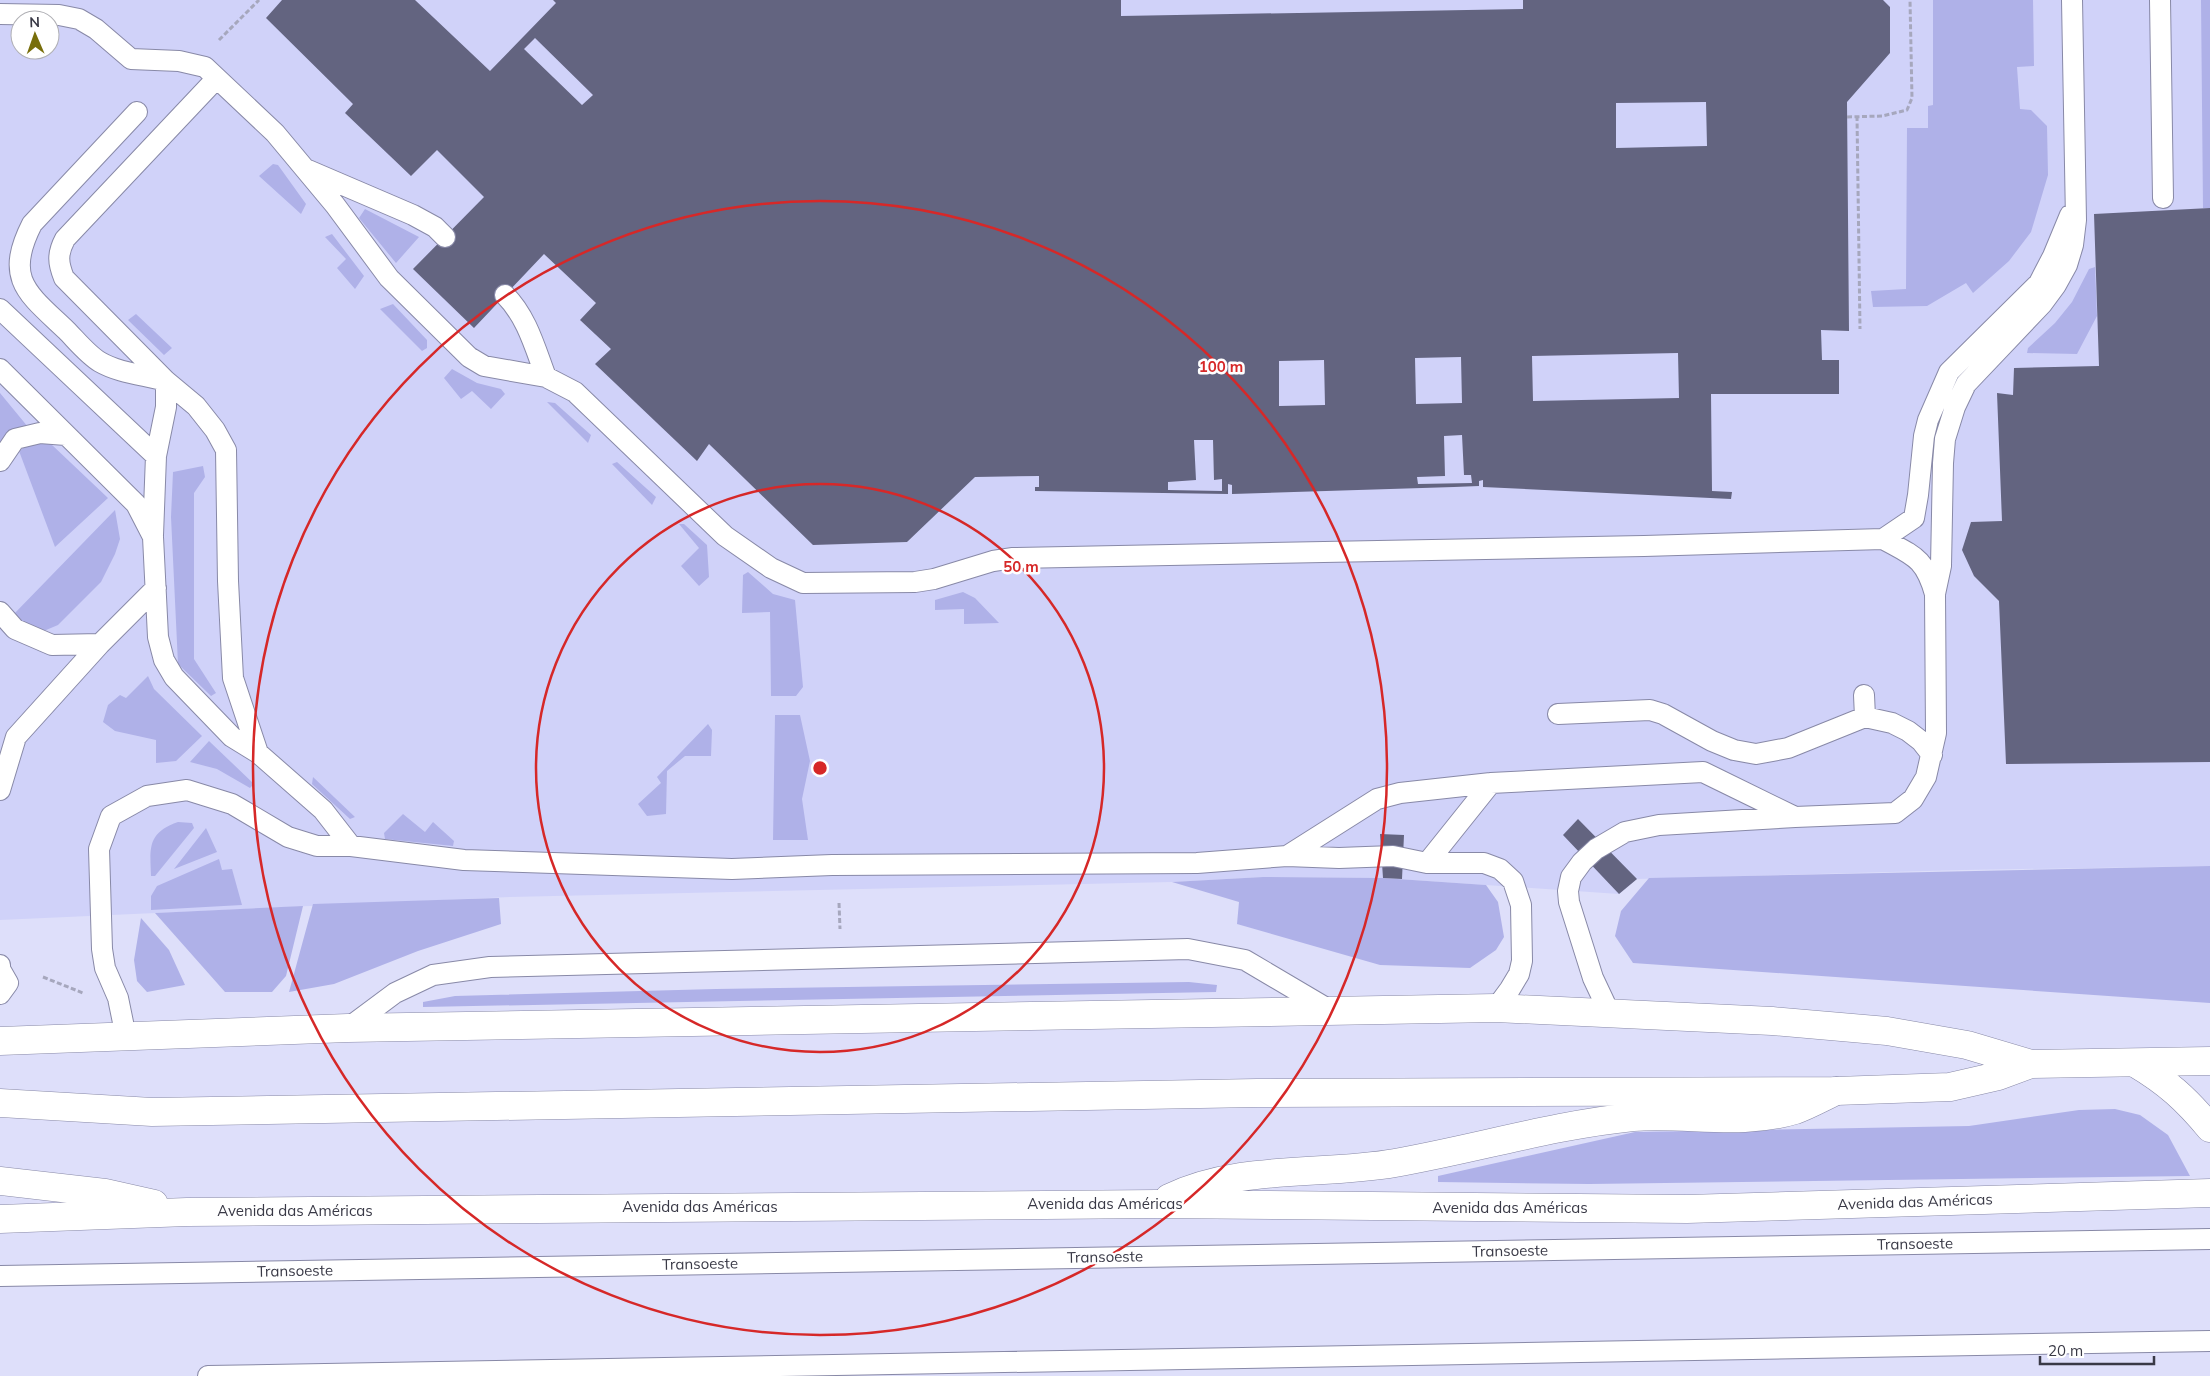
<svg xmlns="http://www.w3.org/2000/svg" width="2210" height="1376" font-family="Mulish,sans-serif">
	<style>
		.built { fill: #d0d2f9; fill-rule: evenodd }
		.green { fill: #afb1e8 }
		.building { fill: #636480; fill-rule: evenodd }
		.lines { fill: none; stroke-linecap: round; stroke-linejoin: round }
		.lane-casing { stroke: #8889a7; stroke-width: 22 }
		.secondary-casing { stroke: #8889a7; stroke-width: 29 }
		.highway-casing { stroke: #8889a7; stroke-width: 29 }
		.path { stroke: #a6a7bd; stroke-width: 3; stroke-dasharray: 5 2.5; stroke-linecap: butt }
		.lane { stroke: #fff; stroke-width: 20 }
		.secondary { stroke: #fff; stroke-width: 28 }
		.highway { stroke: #fff; stroke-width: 28 }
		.ring { fill: none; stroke: #d62828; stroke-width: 2.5 }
		.labels { text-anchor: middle; stroke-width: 5; stroke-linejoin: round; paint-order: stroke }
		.street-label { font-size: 15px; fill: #393946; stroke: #fff }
		.centre { fill: #d62828; stroke: #fff; stroke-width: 2.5 }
		.ring-label { font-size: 15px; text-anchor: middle; font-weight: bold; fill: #d62828; stroke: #fff; stroke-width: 5; stroke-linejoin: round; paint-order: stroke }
	</style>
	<rect width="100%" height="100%" fill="#dedffa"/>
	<path class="built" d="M0 0H2210V866L1963 870 1637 879 1619 894 1383 878 1263 877 1172 882 510 897 0 920ZM20 20H50V50H20Z"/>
	<path class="green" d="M1933 0H2033L2034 66 2017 67 2020 109 2031 110 2047 126 2048 175 2031 232 2009 261 1973 293 1966 283 1927 306 1873 307 1871 291 1906 289 1907 128H1928V106L1933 105Z
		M2201 0H2210V208H2203Z
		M273 164 278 165 306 204 301 214 259 176Z
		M365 209 419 237 396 263 359 218Z
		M332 234 364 276 355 289 337 268 346 259 325 237Z
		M2095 267 2097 316 2077 354 2027 353 2028 348 2055 323 2072 302 2089 269Z
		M393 304 427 340V348L422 351 380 309Z
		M136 314 172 348 164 355 128 320Z
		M452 369 477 383 501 389 505 394 491 409 472 391 461 399 444 378Z
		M0 393 28 427 9 433 0 443Z
		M547 402 555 403 591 435 588 443Z
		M29 444H51L108 498 55 547 19 451Z
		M617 462 656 497 652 505 612 464Z
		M203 466 205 477 194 493V659L216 693 211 696 178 664 171 517 173 472Z
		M115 510 120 539 115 554 101 582 58 625 39 633 13 615Z
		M679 524H684L707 545 709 577 699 586 681 566 699 548Z
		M748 572 773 594 795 600 803 687 796 696H771L770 612 742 613 743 575Z
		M963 592 975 598 999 623 964 624V609L935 610V600Z
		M148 676 154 689 202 736 176 761 156 763V740L115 731 103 722 108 705 120 695 126 698Z
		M775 715H800L810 761 802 799 808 840H773Z
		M708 724 712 730 711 756H685L667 771 666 814 647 816 638 804 661 783 657 777Z
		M209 741 254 784 250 788 217 769 190 762Z
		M313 777 355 817 350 819 312 784Z
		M403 814 425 832 433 822 454 841 453 846 385 839 384 833Z
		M178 822 192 823 194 828 155 876H151C150 848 147 833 178 822Z
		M206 828 217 852 174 869Z
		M219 859 222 870 232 869 242 905 151 910V896L157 886Z
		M2210 866V1003L1633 963 1615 936 1621 911 1649 878Z
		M1263 877 1383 878 1486 885 1498 902 1504 937 1496 950 1470 968 1380 965 1237 924 1239 902 1172 882Z
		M499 898 501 924 418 951 334 984 289 992 313 904Z
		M303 906 286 976 272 992H225L155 913Z
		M141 918 169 950 185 985 147 992 137 981 134 960Z
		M1189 982 1217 985 1216 992 423 1007V1002L455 996 716 989Z
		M2115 1109 2140 1115 2168 1135 2190 1176 1589 1184 1438 1182V1176L1635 1132 1969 1126 2079 1110Z"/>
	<path class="building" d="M282 0H415L490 71 556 3 553 0H1121V16L1523 9V0H1883L1890 7V53L1847 102 1849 331 1821 330 1822 360H1839V394H1711L1712 491 1732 492 1731 499 1483 487V480L1479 481V486L1454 487 1232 494V485L1228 484V494L1035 491V487H1039V476L975 477 907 542 813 545 709 444 697 461 595 364 611 349 580 320 596 303 544 254 474 328 413 269 484 197 437 150 411 176 345 113 353 104 266 18ZM535 38 593 95 582 105 524 49ZM1706 102 1707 146 1616 148V103ZM1678 353 1679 398 1533 401 1532 356ZM1461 357 1462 403 1416 404 1415 358ZM1324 360 1325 405 1279 406V361ZM1462 435 1464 475H1471L1472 483 1418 484 1417 477 1445 476 1444 436ZM1194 440H1213L1214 480 1222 479V491L1168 490V482L1196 480Z
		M2210 208V762L2006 764 1999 601 1974 576 1962 550 1971 522 2002 521 1997 393 2013 395 2014 368 2099 366 2094 214Z
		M1578 819 1637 879 1619 894 1563 835Z
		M1380 834 1404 835 1402 879 1383 878Z"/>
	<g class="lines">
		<defs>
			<path id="lane" d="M2160 0 2163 198
				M0 14 59 15 79 19 96 29 131 59 179 61 205 67 275 133 335 205 389 278 469 357 484 366 546 377 575 392 725 536 771 568 803 583 915 582 934 579 993 561 1013 558 1644 546 1883 539C1914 556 1925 558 1935 594
				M216 79 65 239C57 254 58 263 64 278L166 381 196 406 215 430 226 450 228 581 233 678 258 753
				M137 112 32 224C4 279 27 293 66 330 76 340 88 355 100 362 119 373 145 375 166 381
				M308 170 413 215 435 227 445 237
				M505 295C527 317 535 348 546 377
				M0 309 156 456
				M0 369 136 504 153 537 158 637 164 660 174 677 232 737 258 753 323 810 351 846
				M0 461 15 439 40 433 66 435
				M153 535 156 456 166 407V381
				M1883 539 1914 518 1918 495 1924 436 1928 420 1949 372 2039 283 2053 256 2070 215
				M0 612 15 629 52 645 100 644
				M1864 695 1865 717
				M1558 714 1650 710 1663 714 1712 741 1734 750 1756 754 1788 748 1865 717 1892 723 1908 731 1921 741 1932 755
				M0 790 16 737 100 644 156 588
				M1287 856 1339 858 1393 856 1427 863H1484L1500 869 1513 881 1521 905 1522 961 1519 974 1510 989 1496 1008
				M1427 863 1491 783
				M0 965V969L8 983 0 994
				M1609 1012 1593 978 1569 902 1568 891 1571 877 1582 862 1596 849 1625 832 1659 825 1795 817
				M348 1028 395 993 433 975 490 967 1188 949 1245 960 1328 1009
				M126 1037 118 998 105 968 102 949 99 849 111 816 147 796 187 790 232 804 288 837 317 846H351L464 860 732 869 832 865 1197 863 1287 856 1377 799 1400 793 1491 783 1703 772 1795 817 1895 813 1913 799 1926 777 1936 733 1935 594 1941 566 1943 463 1945 439 1955 407 1966 384 2042 304 2056 285 2067 265 2073 245 2076 220 2072 0
				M0 1276 2210 1239
				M208 1376 2210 1341"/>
			<path id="secondary" d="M0 1041 348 1028 1496 1008 1772 1021 1887 1031 1967 1045 2031 1064 2210 1061
				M0 1103 152 1112 1257 1093 1836 1091 1950 1087 1998 1076 2031 1064"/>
			<path id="highway" d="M2135 1063C2167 1082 2186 1099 2210 1128
				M0 1181 105 1193 154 1204
				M1169 1198C1239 1164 1321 1176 1395 1163 1475 1149 1553 1125 1633 1117 1687 1113 1743 1126 1795 1110 1809 1105 1823 1097 1836 1091
				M0 1219 187 1212 1157 1204 1687 1209 2210 1193"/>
		</defs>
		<use href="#lane" class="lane-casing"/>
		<use href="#secondary" class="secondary-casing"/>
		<use href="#highway" class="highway-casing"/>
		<path class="path" d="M219 40 259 0
			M1857 116 1860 329
			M1847 117 1882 116 1907 110 1912 98 1910 0
			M839 903 840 929
			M43 977 83 993"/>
		<use href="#lane" class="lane"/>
		<use href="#secondary" class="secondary"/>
		<use href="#highway" class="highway"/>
	</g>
	<g class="ring">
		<circle cx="820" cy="768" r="284"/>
		<circle cx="820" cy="768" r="567"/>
	</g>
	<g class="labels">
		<g class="street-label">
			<text transform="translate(1915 1202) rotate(-2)" y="5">Avenida das Américas</text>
			<text x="1105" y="1209">Avenida das Américas</text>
			<text x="700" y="1212">Avenida das Américas</text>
			<text x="1510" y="1213">Avenida das Américas</text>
			<text x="295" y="1216">Avenida das Américas</text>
			<text transform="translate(1915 1244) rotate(-1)" y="5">Transoeste</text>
			<text transform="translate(1510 1251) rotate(-1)" y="5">Transoeste</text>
			<text transform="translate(1105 1257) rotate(-1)" y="5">Transoeste</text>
			<text transform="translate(700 1264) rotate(-1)" y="5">Transoeste</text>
			<text transform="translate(295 1271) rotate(-1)" y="5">Transoeste</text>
		</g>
	</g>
	<circle cx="820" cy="768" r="8" class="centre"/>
	<g class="ring-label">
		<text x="1221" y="372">100 m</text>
		<text x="1021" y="572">50 m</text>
	</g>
	<g transform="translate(35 35) rotate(358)"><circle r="24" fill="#ffffff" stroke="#b0b0b5"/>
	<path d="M0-4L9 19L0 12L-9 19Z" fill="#786e0b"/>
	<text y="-8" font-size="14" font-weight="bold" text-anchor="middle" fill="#393946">N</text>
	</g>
	<path d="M2040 1356v8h114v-8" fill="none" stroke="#393946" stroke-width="2.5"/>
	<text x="2048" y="1356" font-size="15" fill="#393946" stroke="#ffffff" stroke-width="4" paint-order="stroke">20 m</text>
</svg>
